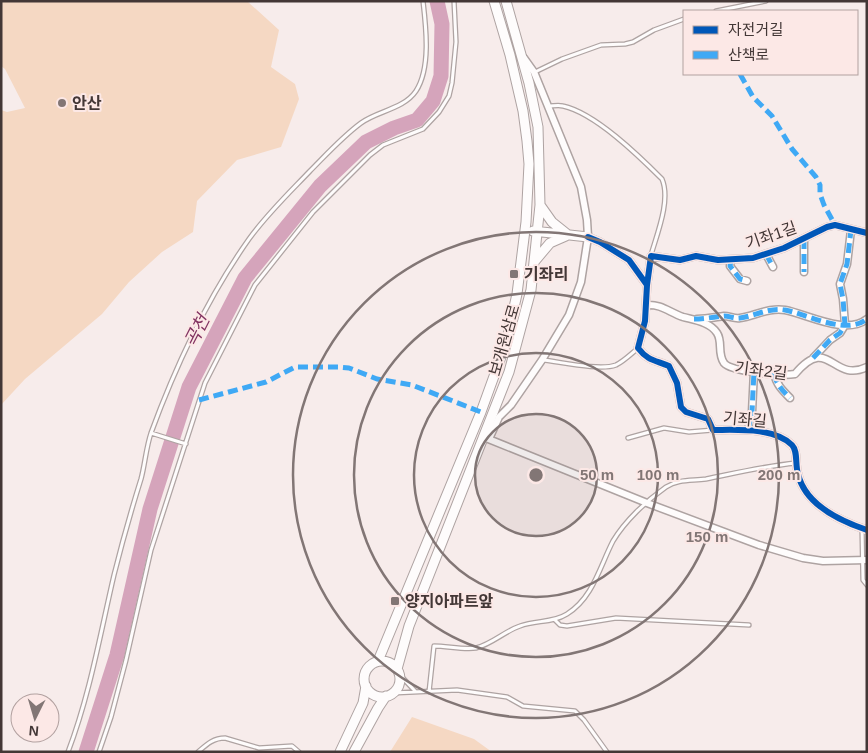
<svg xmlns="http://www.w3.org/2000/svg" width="868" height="753" font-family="Arial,'Noto Sans KR',sans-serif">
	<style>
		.green { fill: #f5d8c3 }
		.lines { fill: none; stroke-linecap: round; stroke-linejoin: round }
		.river { stroke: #d5a4bb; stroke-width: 15 }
		.lane-casing { stroke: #aea3a2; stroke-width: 5.5 }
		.street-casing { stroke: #aea3a2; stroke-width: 9 }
		.secondary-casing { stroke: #aea3a2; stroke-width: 11 }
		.lane { stroke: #fefcfc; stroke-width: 3 }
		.street { stroke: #fefcfc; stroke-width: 6 }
		.secondary { stroke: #fefcfc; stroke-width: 9 }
		.quiet { stroke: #3fa9f5; stroke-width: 5; stroke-dasharray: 10 5; stroke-linecap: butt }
		.cycleway-casing { stroke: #fce8e6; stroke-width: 9 }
		.cycleway { stroke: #0057b8; stroke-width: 6 }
		.ring { fill: none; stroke: #827675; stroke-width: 2.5 }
		.poi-dot { fill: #827675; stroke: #fce8e6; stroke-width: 2 }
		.labels { text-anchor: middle; stroke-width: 4; stroke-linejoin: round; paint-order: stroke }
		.poi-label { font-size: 16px; font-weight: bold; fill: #433736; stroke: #fce8e6; text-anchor: start }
		.street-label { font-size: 16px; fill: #433736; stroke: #fce8e6 }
		.water-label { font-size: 18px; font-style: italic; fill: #823361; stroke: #fce8e6 }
		.centre { fill: #827675; stroke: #fce8e6; stroke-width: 2.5 }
		.ring-label { font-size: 15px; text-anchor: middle; font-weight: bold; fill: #827675; stroke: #fce8e6; stroke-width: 4; stroke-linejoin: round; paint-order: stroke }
	</style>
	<rect width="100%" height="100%" fill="#f7eceb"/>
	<path class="green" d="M1 1H247L279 30 271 67 295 84 299 99 281 147 237 160 197 201 193 232 162 252 129 282 102 314 25 379 1 405V110L7 112 25 108 5 69 1 66Z
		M412 717 474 739 492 752H390Z"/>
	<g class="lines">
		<path class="river" d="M86 752 117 655 150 509 189 387 245 278 320 186 366 142 394 128 417 120 433 101 441 76 442 24 437 1"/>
		<defs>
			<path id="lane" d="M716 11 766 1
				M535 72 562 59 601 45 625 44 633 42 654 30 684 19
				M548 106C553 106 559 105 563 106 595 113 639 156 662 179 671 200 657 234 651 255
				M543 360C561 362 600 371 616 365 624 361 631 354 637 349
				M151 433 186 444
				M628 438 664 428 689 432 713 430
				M862 529 863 580 867 585
				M555 620 560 625 567 626 616 618 749 625
				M400 675 415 691
				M429 692 434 646C447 646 464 650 476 648 492 644 505 631 520 626 536 620 553 623 567 614 593 598 600 566 613 541 625 521 646 501 666 487 678 479 692 481 706 479 736 473 765 466 796 463
				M393 693 457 690 507 697 523 706 575 711 584 720 607 752
				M68 752C90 694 100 635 114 575 122 543 131 511 141 479 145 464 146 448 151 433 176 365 208 297 249 239 267 214 289 193 310 171 326 155 342 137 361 123 377 111 404 109 416 91 431 68 426 27 423 1
				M99 752 111 717 126 660 151 550 205 383 255 285 313 212 370 155 383 145 423 129 439 112 449 96 452 83 456 42 454 1
				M198 752C206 745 213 738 225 738L259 748 292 746 299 752"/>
			<path id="street" d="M588 237 600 242 629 260 647 285 645 321 638 348C648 361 655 360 669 366L677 383 681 407 686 412 708 419 713 430C736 430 774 427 792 445 798 451 795 465 798 474 805 504 840 521 867 530
				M804 239V272
				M766 254 773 267
				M731 260 730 266 740 279 747 281
				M647 285 651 256 680 260 696 256 718 260 753 258 784 248 827 227 835 225 867 233
				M647 305C661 304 669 312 683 317 694 320 710 322 717 333 723 342 717 353 724 363 731 372 783 376 795 374 829 333 832 384 867 367
				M697 319C706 319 716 317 724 316 730 316 734 319 740 318 754 316 770 307 785 310 807 314 846 336 867 319
				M813 358 830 340 840 333 845 325 843 299 840 284 847 264 851 230
				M774 373C776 384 782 390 790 398
				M748 430 752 412 754 371
				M486 438 647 503 759 545 803 558 823 561 867 560
				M489 439 499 417 511 405 542 360 569 315 581 282 588 237 587 220 581 187 534 72 524 58"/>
			<path id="secondary" d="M540 205 552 222 567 234
				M533 231 588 237
				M534 262 550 243 566 236
				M378 661 481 412 506 343 517 294 526 222 529 164 527 141 523 111 510 55 494 1
				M364 679a18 18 0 1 1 36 0a18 18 0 1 1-36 0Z
				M397 669 409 626 509 372 531 290 540 205 538 127 529 83 506 1
				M340 752 363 703 366 686
				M354 752 378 708 386 696"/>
		</defs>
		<use href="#lane" class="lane-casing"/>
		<use href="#street" class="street-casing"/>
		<use href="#secondary" class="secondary-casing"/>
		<use href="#lane" class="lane"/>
		<use href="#street" class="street"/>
		<use href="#secondary" class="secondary"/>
		<path class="quiet" d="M740 74 753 97 772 116 792 149 816 177 820 185V194L824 205 835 225
			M804 239V272
			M766 254 773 267
			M731 260 730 266 740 279 747 281
			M694 319C704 319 714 317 724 316 730 316 734 319 740 318 755 316 770 307 785 310 807 314 846 336 867 319
			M813 358 830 340 840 333 845 325 843 299 840 284 847 264 851 230
			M774 373C776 384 782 390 790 398
			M199 400 266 382 295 367H339L349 368 377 379 412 385 481 412
			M748 430 752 412 754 371"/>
		<defs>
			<path id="cycleway" d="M588 237 600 242 629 260 647 285 645 321 638 348C648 361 655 360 669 366L677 383 681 407 686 412 708 419 713 430C736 430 774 427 792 445 798 451 795 465 798 474 805 504 840 521 867 530
				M647 285 651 256 680 260 696 256 718 260 753 258 784 248 827 227 835 225 867 233"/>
		</defs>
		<use href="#cycleway" class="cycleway-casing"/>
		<use href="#cycleway" class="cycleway"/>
	</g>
	<circle cx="536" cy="475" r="61" fill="#827675" fill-opacity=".12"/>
	<g class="ring">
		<circle cx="536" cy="475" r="61"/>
		<circle cx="536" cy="475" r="122"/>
		<circle cx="536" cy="475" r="182"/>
		<circle cx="536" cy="475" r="243"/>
	</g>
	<g class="poi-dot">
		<circle cx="62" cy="103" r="5"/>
		<rect x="509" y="269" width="10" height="10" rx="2.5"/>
		<rect x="390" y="596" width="10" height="10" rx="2.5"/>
	</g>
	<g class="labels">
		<g class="poi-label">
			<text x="72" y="109">안산</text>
			<text x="524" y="280">기좌리</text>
			<text x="405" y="607">양지아파트앞</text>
		</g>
		<g class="street-label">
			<text transform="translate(771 235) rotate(-19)" y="6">기좌1길</text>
			<text transform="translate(504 340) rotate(-74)" y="6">보개원삼로</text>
			<text transform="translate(761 370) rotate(7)" y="6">기좌2길</text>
			<text transform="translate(745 419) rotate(5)" y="6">기좌길</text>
		</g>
		<g class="water-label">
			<text transform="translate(197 331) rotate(-63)" y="6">곡천</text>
		</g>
	</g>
	<circle cx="536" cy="475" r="8" class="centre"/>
	<g class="ring-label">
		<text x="597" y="480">50 m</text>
		<text x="658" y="480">100 m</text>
		<text x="779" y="480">200 m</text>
		<text x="707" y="542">150 m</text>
	</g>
	<rect width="868" height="753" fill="none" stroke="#433736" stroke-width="5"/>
	<rect x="683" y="10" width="175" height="65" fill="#fce8e6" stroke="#b2a1a0"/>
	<rect x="693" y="26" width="25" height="8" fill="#0057b8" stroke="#b2a1a0"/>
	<text x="728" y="35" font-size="15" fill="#433736">자전거길</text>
	<rect x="693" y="51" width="25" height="8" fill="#3fa9f5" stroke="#b2a1a0"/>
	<text x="728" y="60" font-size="15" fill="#433736">산책로</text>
	<g transform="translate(35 718) rotate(185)"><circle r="24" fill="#fce8e6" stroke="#b2a1a0"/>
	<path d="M0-4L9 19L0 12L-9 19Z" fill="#827675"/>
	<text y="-8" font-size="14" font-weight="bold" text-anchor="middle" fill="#433736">N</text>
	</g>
</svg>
